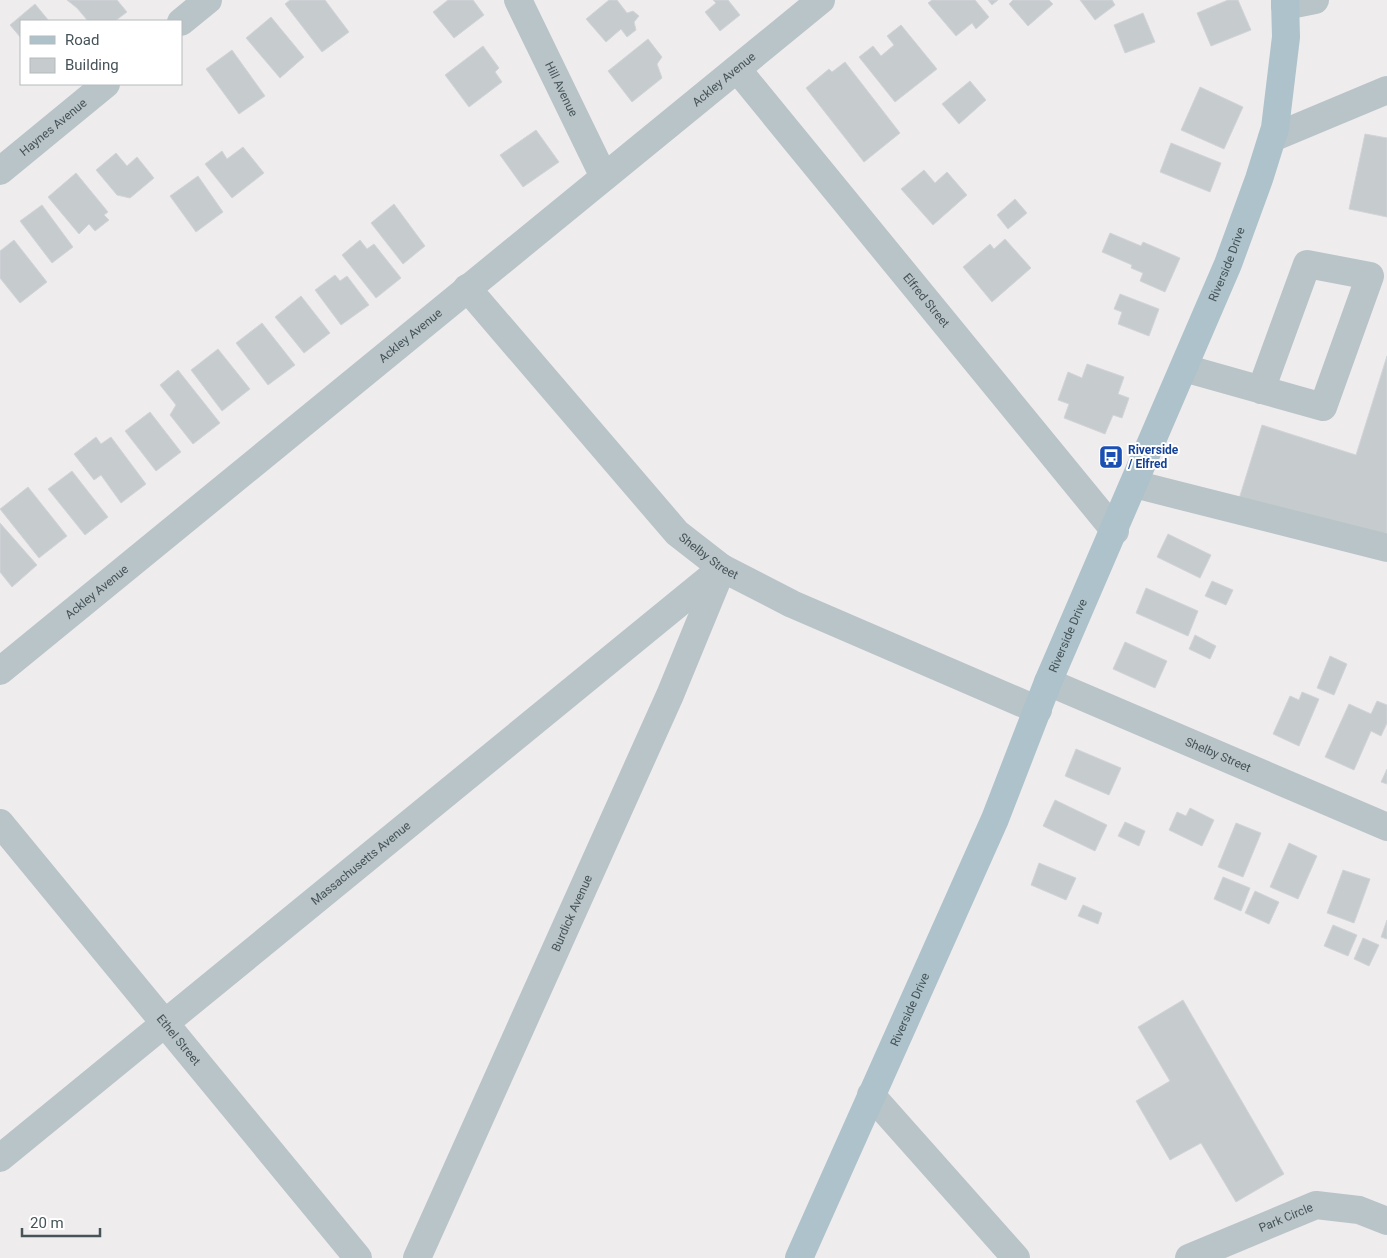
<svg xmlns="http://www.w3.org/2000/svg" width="1387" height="1258" font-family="Roboto,sans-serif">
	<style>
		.building { fill: #c6cbce; stroke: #d1d4d8 }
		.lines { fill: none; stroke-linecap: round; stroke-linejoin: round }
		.minor { stroke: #b8c4c8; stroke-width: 28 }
		.major { stroke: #adc2ca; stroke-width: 28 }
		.labels { text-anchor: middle; stroke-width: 4; stroke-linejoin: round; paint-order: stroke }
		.street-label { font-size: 12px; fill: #465358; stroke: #fff }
		.transit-label { font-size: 12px; font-weight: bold; fill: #164399; stroke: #fff; text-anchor: start }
	</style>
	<rect width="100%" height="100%" fill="#efeced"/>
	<path class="building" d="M67 0H117L127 12 115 21H88L77 8Z
		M290 0H325L349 32 322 52 285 4Z
		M448 0H473L484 15 454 38 433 12Z
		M609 0H617L627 13 633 11 639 16 634 22 636 30 627 37 621 29 606 42 586 19Z
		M713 0H728L740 15 720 31 705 12 716 3Z
		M932 0H975L989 17 976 29 972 23 956 36 928 3Z
		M988 0H998L992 5Z
		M1013 0H1049L1053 4 1028 26 1009 4Z
		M1080 0H1112L1115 5 1095 20Z
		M1228 0H1238L1251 30 1211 46 1197 13Z
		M35 4 49 21H21V38L10 25Z
		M1143 13 1155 42 1125 53 1114 25Z
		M271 17 304 57 280 78 246 38Z
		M901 25 937 69 895 102 859 57 873 46 881 56 894 45 887 36Z
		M648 39 662 57 657 64 662 78 632 102 608 71Z
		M483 46 499 68 495 72 502 82 469 107 445 75Z
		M232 50 265 96 239 114 206 69Z
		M845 62 900 133 864 162 806 88 829 69 832 72Z
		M970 81 986 100 959 124 942 104Z
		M1200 87 1243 107 1224 149 1181 130Z
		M536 130 559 162 523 187 500 155Z
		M1365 134 1387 138V217L1349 209Z
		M1171 143 1221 163 1210 192 1160 172Z
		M243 147 264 173 232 198 205 164 222 151 227 159Z
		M116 153 127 166 137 157 154 178 130 198 117 195 96 170Z
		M924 170 935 183 947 172 967 195 933 225 901 189Z
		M76 173 108 212 104 215 109 220 95 231 89 224 79 234 48 197Z
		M198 176 223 212 196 232 170 196Z
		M1015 199 1027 213 1008 229 997 215Z
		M394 204 425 246 403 264 371 223Z
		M42 205 73 247 52 263 20 221Z
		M1110 233 1141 246 1143 242 1180 258 1165 292 1140 281 1143 273 1131 268 1132 265 1102 252Z
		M1005 239 1031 268 992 302 963 267 990 244 994 249Z
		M14 240 47 282 20 303 0 278V251Z
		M360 240 367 249 374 244 401 278 376 298 342 255Z
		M335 275 340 281 347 276 369 305 341 325 315 290Z
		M1120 294 1159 309 1149 336 1118 324 1122 312 1114 309Z
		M301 296 330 333 304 353 275 317Z
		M262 323 295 365 268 385 236 343Z
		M218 349 250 389 222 411 191 370Z
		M1387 356V546L1239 499 1262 425 1356 455Z
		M1087 364 1124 377 1118 394 1129 398 1122 418 1113 415 1105 434 1064 418 1069 404 1058 400 1068 372 1082 378Z
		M178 370 220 423 193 444 170 415 176 405 160 385Z
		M150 412 181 452 156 471 125 431Z
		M96 437 101 444 111 437 146 484 121 503 101 475 94 480 74 454Z
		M72 471 108 517 85 535 48 489Z
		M28 487 67 536 39 558 0 509Z
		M0 523 37 565 12 587 0 572Z
		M1168 534 1211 555 1200 578 1157 557Z
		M1212 581 1233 590 1226 605 1205 596Z
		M1146 588 1198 611 1188 636 1136 613Z
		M1195 635 1216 646 1210 659 1189 649Z
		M1125 642 1167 661 1155 688 1113 669Z
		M1330 656 1347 664 1334 695 1317 688Z
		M1302 692 1319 699 1299 746 1273 734 1290 696 1299 700Z
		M1377 701 1387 705V723L1381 736 1371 731 1354 770 1325 757 1349 704 1371 714Z
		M1076 749 1121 768 1109 795 1065 776Z
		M1387 769V784L1381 782Z
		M1055 800 1107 825 1095 851 1043 826Z
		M1190 808 1214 820 1202 846 1169 830 1177 812 1186 816Z
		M1125 822 1145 831 1139 846 1118 836Z
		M1236 823 1261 833 1243 877 1218 867Z
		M1289 843 1317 856 1298 899 1270 887Z
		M1039 863 1076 878 1066 900 1031 885Z
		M1343 870 1370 879 1354 923 1327 913Z
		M1223 877 1250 888 1241 911 1214 899Z
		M1255 891 1279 902 1269 924 1245 913Z
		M1083 905 1102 913 1098 924 1078 916Z
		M1387 920V939L1381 937Z
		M1333 925 1357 935 1348 956 1324 946Z
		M1363 938 1379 945 1369 966 1354 959Z
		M1183 1000 1284 1174 1236 1202 1201 1143 1170 1160 1136 1101 1170 1081 1138 1027Z"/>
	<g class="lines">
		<g class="minor">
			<path id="s1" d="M518 0 604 177"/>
			<path d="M1285 6 1315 0"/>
			<path d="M181 22 208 0"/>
			<path id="s2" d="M737 69 1115 531"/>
			<path d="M1272 138 1387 90"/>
			<path id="s3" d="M0 171 106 84"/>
			<path id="s4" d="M467 288 677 533 722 568 792 604 1038 710"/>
			<path d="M1184 368 1323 407 1370 276 1307 264 1261 390"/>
			<path d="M1134 484 1387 548"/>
			<path id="s5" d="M0 671 821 0"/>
			<path id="s6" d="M1048 682 1387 827"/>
			<path id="s7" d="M0 823 358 1258"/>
			<path d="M871 1095 1016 1258"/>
			<path id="s8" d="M0 1158 722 568"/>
			<path id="s9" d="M417 1258 670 695 721 571"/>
			<path id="s10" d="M1189 1258 1316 1205 1359 1210 1387 1221"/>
		</g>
		<path class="major" id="s11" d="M799 1258 995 819 1048 682 1228 264 1259 179 1275 128 1286 37 1285 0"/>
	</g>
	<defs>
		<symbol id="bus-square" viewBox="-11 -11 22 22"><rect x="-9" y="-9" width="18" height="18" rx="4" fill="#1a4fb4" stroke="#fff"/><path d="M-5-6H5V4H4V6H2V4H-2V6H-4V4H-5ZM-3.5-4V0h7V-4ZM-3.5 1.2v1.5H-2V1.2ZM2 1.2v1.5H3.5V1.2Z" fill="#fff"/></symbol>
	</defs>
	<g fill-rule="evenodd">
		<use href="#bus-square" x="1097" y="443" width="28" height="28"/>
	</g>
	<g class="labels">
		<g class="street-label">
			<text dy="4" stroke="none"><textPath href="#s5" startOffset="935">Ackley Avenue</textPath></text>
			<text dy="4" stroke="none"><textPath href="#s1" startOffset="99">Hill Avenue</textPath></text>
			<text dy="4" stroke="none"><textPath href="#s3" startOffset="69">Haynes Avenue</textPath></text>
			<text dy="4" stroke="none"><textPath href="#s11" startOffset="1082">Riverside Drive</textPath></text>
			<text dy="4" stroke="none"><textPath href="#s2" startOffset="299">Elfred Street</textPath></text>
			<text dy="4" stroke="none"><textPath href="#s5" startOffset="530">Ackley Avenue</textPath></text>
			<text dy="4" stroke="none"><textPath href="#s4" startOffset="362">Shelby Street</textPath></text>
			<text dy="4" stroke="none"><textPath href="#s5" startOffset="125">Ackley Avenue</textPath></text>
			<text dy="4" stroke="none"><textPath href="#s11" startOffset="678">Riverside Drive</textPath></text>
			<text dy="4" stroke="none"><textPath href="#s6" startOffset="185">Shelby Street</textPath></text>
			<text dy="4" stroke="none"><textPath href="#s8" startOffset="466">Massachusetts Avenue</textPath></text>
			<text dy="4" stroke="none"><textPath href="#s9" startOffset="378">Burdick Avenue</textPath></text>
			<text dy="4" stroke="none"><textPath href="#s11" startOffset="272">Riverside Drive</textPath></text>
			<text dy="4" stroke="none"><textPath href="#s7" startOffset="281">Ethel Street</textPath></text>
			<text dy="4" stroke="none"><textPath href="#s10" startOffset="105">Park Circle</textPath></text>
		</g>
		<g class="transit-label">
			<text x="1128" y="454">Riverside<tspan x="1128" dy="14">/ Elfred</tspan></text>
		</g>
	</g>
	<rect x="20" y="20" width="162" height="65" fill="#ffffff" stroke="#b5babc"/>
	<rect x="30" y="36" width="25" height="8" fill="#adc2ca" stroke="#b5babc"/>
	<text x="65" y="45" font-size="15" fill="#465358">Road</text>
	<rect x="30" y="58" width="25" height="15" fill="#c6cbce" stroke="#b5babc"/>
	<text x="65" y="70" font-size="15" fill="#465358">Building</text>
	<path d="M22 1228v8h78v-8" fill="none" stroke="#465358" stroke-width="2.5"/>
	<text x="30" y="1228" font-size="15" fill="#465358" stroke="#ffffff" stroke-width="4" paint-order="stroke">20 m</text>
</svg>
